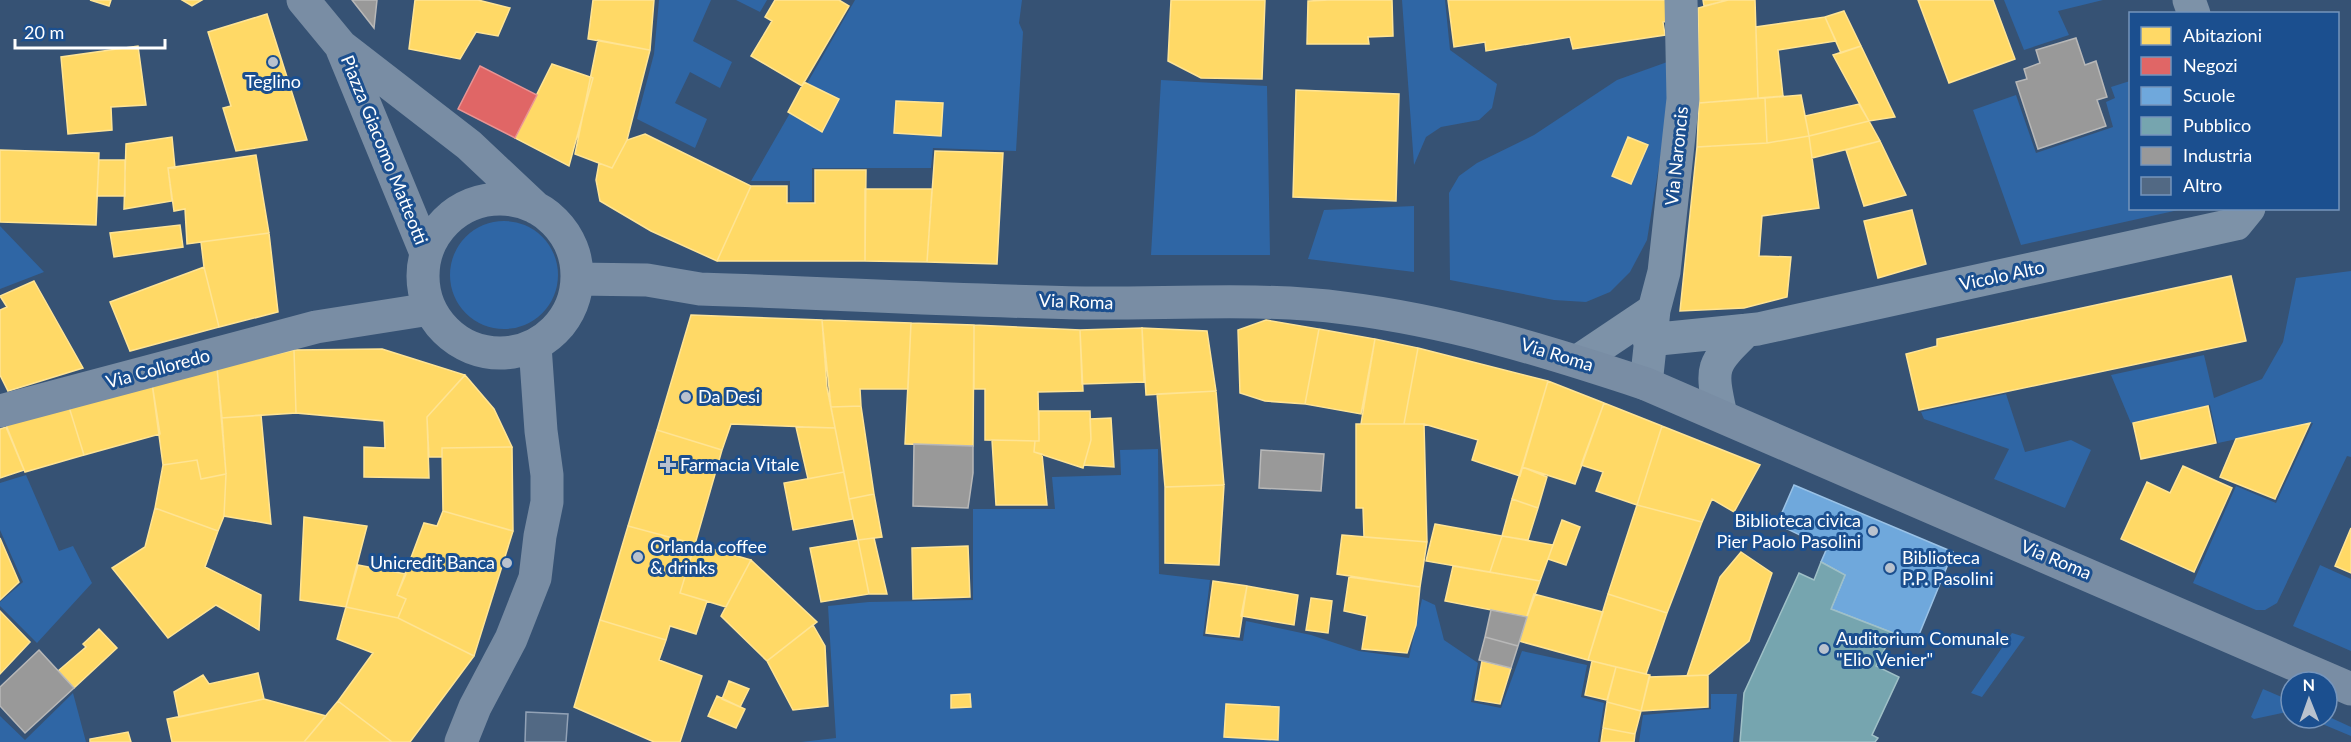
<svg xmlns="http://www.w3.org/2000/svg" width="2351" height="742" font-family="Lato,sans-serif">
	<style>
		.green { fill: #2f66a5 }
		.homes { fill: #ffd966; stroke: #ffe494; stroke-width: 1.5 }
		.shops { fill: #e06666; stroke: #e99494; stroke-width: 1.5 }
		.schools { fill: #6fa8dc; stroke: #9ac2e6; stroke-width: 1.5 }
		.public { fill: #76a5af; stroke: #9fc0c7; stroke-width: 1.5 }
		.industry { fill: #999; stroke: #b8b8b8; stroke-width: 1.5 }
		.building { fill: #526984; stroke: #92a2b6; stroke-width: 1.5 }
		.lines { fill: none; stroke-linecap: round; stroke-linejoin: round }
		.street { stroke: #7d92a8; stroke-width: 33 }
		.secondary { stroke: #798da4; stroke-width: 33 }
		.poi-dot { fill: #b9c2ce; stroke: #1b4f8f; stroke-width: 2 }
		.labels { text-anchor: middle; stroke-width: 6; stroke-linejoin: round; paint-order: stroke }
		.poi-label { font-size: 18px; fill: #fff; stroke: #1b4f8f; text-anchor: start }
		.street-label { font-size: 18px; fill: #fff; stroke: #1b4f8f }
	</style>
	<rect width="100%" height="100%" fill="#365274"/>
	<path class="green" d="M659 0H711L693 41 732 62 720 88 690 72 675 103 707 119 695 148 637 119 654 54Z
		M736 0H767L760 12Z
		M855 0H1022L1019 23 1023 32 1016 151 933 148 931 168H812V201L790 202V181H751Z
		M1402 0H1445L1450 50 1497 84 1492 108 1479 120 1441 127 1426 137 1414 165Z
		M2004 0H2103L2058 11 2069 35 2024 50Z
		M1670 61 1668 109 1647 240 1630 272 1610 292 1586 302 1554 300 1450 280 1449 193 1459 176 1477 163 1534 135 1617 80Z
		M1161 80 1267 86 1270 255H1151Z
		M2130 81V208L2183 209 2021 245 1973 110 2016 95 2036 153 2113 127 2106 102 2115 98 2111 87Z
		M1414 206V272L1308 259 1324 210Z
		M450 275a54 54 0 1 1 108 0a54 54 0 1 1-108 0Z
		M0 226 44 272 0 289Z
		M2351 271V457L2347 456 2277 603 2265 610H2256L2193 583 2236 486 2276 503 2313 423 2218 443 2210 405 2131 423 2111 375 2204 355 2214 398 2262 379 2283 342 2296 278Z
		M2006 394 2025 452 2071 440 2091 450 2065 508 1994 479 2009 449 1924 419 1921 412Z
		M1158 449 1159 574 1210 580 1203 636 1243 641 1246 621 1311 635 1359 651 1409 658 1422 599 1435 605 1444 640 1478 663 1471 702 1501 708 1522 651 1587 665 1581 697 1604 703 1598 742H801L836 738 828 606 869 602 973 600V509H1055L1052 477 1121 475 1120 450Z
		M26 475 59 551 73 546 92 583 37 643 0 606V602L23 582 0 530V483Z
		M2320 565 2351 579V651L2293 626Z
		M2012 633 2025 637 1982 697 1971 693Z
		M2263 689 2291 701V711L2254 719 2251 717Z
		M73 693 86 742H0V716L25 740Z
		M1711 694H1737L1733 742H1639L1643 715 1711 709Z
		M2327 716 2351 727V736L2308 718Z"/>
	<path class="homes" d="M90 0H111L109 6Z
		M182 0H202L192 6Z
		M415 0H478L510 8 498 36 476 32 460 59 409 49Z
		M593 0H654L650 50 588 39Z
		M775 0H839L849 6 802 86 751 56 772 21 765 17Z
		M1171 0H1265L1262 79 1201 78 1168 61Z
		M1330 0H1392L1393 36 1368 37 1369 44H1307L1308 1Z
		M1448 0H1666L1669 21 1663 22 1665 35 1573 49 1570 37 1486 51 1485 42 1454 47Z
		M1703 0H1728L1704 6Z
		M1728 0H1755L1758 98 1699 103 1698 8Z
		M1918 0H1993L2015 59 1949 83Z
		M1844 11 1861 46 1841 53 1825 17Z
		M267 14 307 140 236 151 223 108 231 106 208 32Z
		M1825 17 1836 41 1778 50 1783 96 1758 98 1756 27Z
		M598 40 650 50 627 140 612 168 575 154Z
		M138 46 146 105 111 107 112 130 68 134 61 57Z
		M1861 46 1895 117 1869 121 1833 55Z
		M552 64 593 78 569 166 515 138Z
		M804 82 839 99 822 132 788 112Z
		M1296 90 1399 94 1396 201 1293 197Z
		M1801 95 1809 136 1767 143 1765 98Z
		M1765 98 1767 143 1697 147 1699 103Z
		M896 101 943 103 941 136 894 133Z
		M1859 104 1869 121 1809 136 1805 116Z
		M1869 121 1880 141 1812 158 1809 136Z
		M645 134 751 186 717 261 651 231 600 201 596 180 599 163 612 168 627 140Z
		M1809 136 1819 208 1762 216 1759 256 1791 257 1787 297 1744 308 1680 311 1697 147 1767 143Z
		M172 137 175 168H168L172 201 124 209 126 144Z
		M1628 137 1648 145 1631 184 1612 176Z
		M1880 141 1906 195 1864 206 1846 150Z
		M0 150 99 153 96 225 0 222Z
		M935 151 1003 153 997 264 927 262Z
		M256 155 269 233 187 244 185 209 174 211 168 168Z
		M99 160H125V196H97Z
		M815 170H866L865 261H717L751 186H787V203H815Z
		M865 189H932L927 262 865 261Z
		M1912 210 1926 264 1878 278 1864 221Z
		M180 225 183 247 114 257 110 233Z
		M269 233 278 312 219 327 204 267 201 242Z
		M204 267 219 327 130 351 110 302Z
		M2231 276 2246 341 1919 410 1906 354 1937 346V339Z
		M34 281 83 368 8 391 0 375V310L7 307 0 296Z
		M691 315 822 320 827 388 835 428 731 424 722 450 657 430Z
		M822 320 911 323 908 389H860L861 406 831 407Z
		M1266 320 1319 329 1305 404 1265 401 1240 393 1238 330Z
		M911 323 974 325 973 446 905 444Z
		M974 325 1080 330 1083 391 1038 392 1039 441 985 440V389H974Z
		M1142 328 1144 382 1082 384 1080 330Z
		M1142 328 1207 331 1216 391 1146 395Z
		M1319 329 1375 339 1361 414 1305 404Z
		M1375 339 1418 348 1404 424H1361Z
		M1418 348 1548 381 1520 476 1472 460 1478 440 1424 424H1404Z
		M382 349 465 375 427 417 429 478 364 477V447L385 448 384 421 296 413 294 350Z
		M294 350 296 413 222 418 217 368Z
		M217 368 226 474 201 479 197 460 163 465 152 383Z
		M465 375 494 409 512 447 442 448V457H429L427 417Z
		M1548 381 1604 403 1575 484 1522 467Z
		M152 383 160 434 84 455 69 407Z
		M1216 391 1224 485 1165 487 1157 394Z
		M1604 403 1662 426 1637 505 1596 491 1603 472 1581 465Z
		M861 406 874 494 849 499 831 407Z
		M2208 406 2216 443 2141 459 2133 423Z
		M69 407 84 455 25 472 6 425Z
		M1039 411H1090L1091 440 1083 468 1034 452 1035 441H1039Z
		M261 415 271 524 224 516 226 474 222 418Z
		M1111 418 1114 467 1084 465 1091 440 1090 419Z
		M2310 423 2275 499 2220 477 2236 439Z
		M1356 424H1424L1427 542 1364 537 1363 508H1356Z
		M1662 426 1760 465 1734 512 1712 499 1702 522 1637 505Z
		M6 427 24 470 0 478V429Z
		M796 427 835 428 844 472 808 479Z
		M657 430 722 450 695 544 628 526Z
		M992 440 1035 441 1034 452 1042 454 1047 505H996Z
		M512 447 513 531 443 511 442 448Z
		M197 460 201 479 226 474 224 516 218 531 155 508 163 465Z
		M2183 466 2232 488 2194 572 2121 539 2147 482 2170 493Z
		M1522 467 1547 477 1538 508 1512 499Z
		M844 472 853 519 793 530 784 483Z
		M1224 485 1219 565 1165 563V487Z
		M874 494 882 537 858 540 849 499Z
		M1512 499 1538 508 1528 540 1502 536Z
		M1637 505 1702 522 1667 613 1608 594Z
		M155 508 218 531 205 567 261 595 259 630 216 605 168 638 112 568 145 547Z
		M443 511 513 531 474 656 398 618 406 599 397 595 424 523 437 526Z
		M304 517 367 526 346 607 300 600Z
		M1562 520 1580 527 1566 565 1548 559Z
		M1435 524 1502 536 1490 572 1426 561Z
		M628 526 695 544 680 593 707 601 696 634 670 626 666 640 600 620Z
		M2351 528V573L2335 566Z
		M1342 535 1427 542 1420 587 1337 574Z
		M1502 536 1553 545 1540 581 1490 572Z
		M0 538 19 582 0 600Z
		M874 538 887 594H869L858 540Z
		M858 540 869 594 821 602 810 548Z
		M695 544 751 560 726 607 680 593Z
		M968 546 970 597 913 599 912 548Z
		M1741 552 1772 573 1749 641 1708 675 1687 676 1720 577Z
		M751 560 817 622 767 661 721 616Z
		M358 565 406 574 397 595 406 599 398 618 346 607Z
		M1453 566 1540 581 1527 617 1445 601Z
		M1349 577 1420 587 1416 625 1407 653 1362 649 1367 616 1344 611Z
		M1213 581 1247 586 1239 637 1206 633Z
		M1247 586 1298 595 1294 625 1241 616Z
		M1534 594 1603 612 1588 660 1519 641Z
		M1608 594 1667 613 1646 674 1588 660Z
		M1311 598 1332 601 1328 633 1306 630Z
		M346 607 398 618 474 656 410 742H392L338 701 373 653 337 639Z
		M0 611 30 642 0 674Z
		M600 620 666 640 659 660 702 676 680 742H654L574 707Z
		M813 625 825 646 828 706 793 710 767 661Z
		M99 629 117 648 74 688 58 671 86 647 83 644Z
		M1482 661 1511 668 1500 704 1475 700Z
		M1592 661 1616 667 1607 700 1585 695Z
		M1616 667 1650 675 1641 711 1607 702Z
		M258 673 264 699 179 717 174 692 203 675 209 684Z
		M1708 675V707L1641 711 1649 677Z
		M729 681 749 689 740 707 722 699Z
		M970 694 971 707 951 708V695Z
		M717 696 745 709 736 728 708 716Z
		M264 699 326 716 304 742H172L167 719Z
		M338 701 392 742H304Z
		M1607 702 1641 711 1635 734 1603 728Z
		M1226 704 1279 707 1278 740 1224 737Z
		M1603 728 1635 734 1634 742H1601Z
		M128 732 131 742H90V739Z"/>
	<path class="shops" d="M480 66 537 95 515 138 458 109Z"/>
	<path class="schools" d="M1794 485 1953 552 1916 642 1831 609 1845 575 1821 562 1827 548 1777 524Z"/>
	<path class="public" d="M1821 562 1845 575 1831 609 1893 633 1876 666 1899 677 1872 735 1878 738 1875 742H1740L1744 693 1799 573 1814 580Z"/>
	<path class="industry" d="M352 0H377L374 28Z
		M2076 38 2085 65 2096 61 2107 97 2097 100 2106 126 2038 149 2016 82 2027 79 2024 69 2040 63 2036 50Z
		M914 444 973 446V473L968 508 913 506Z
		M1261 450 1324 454 1321 491 1259 488Z
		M1491 610 1527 617 1518 646 1485 637Z
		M1485 637 1518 646 1511 668 1479 660Z
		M39 650 74 688 25 733 0 706V687Z"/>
	<path class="building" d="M526 712 568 714 566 742H525Z"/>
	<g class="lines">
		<path class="street" d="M2189 0 2194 14
			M1649 340 1758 329 2236 224 2249 208
			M1578 361 1654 310
			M1646 384 1654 310 1664 272 1683 99 1681 0
			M1721 415C1710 366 1711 365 1747 330"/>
		<path class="secondary" d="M303 0 341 46 469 145 536 208
			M342 49 426 253
			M423 276a77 77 0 1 1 154 0a77 77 0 1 1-154 0Z
			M577 279 647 280 700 289C828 293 957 301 1085 303 1169 304 1261 297 1344 308 1450 321 1546 351 1646 384L2351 689
			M0 411 316 327 430 309
			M461 742 475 707 511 639 535 578 540 536 547 502V475L541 431 535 346"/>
	</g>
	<g class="poi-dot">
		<circle cx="273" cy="62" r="6"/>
		<circle cx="686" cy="397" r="6"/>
		<path d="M665 456h6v6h6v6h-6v6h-6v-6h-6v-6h6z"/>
		<circle cx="1873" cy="531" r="6"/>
		<circle cx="638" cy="557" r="6"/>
		<circle cx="507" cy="563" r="6"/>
		<circle cx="1890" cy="568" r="6"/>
		<circle cx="1824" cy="649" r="6"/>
	</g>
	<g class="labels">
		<g class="poi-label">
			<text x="273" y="88" text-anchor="middle">Teglino</text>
			<text x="698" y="403">Da Desi</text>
			<text x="680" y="471">Farmacia Vitale</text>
			<text x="1861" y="527" text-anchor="end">Biblioteca civica<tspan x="1861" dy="21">Pier Paolo Pasolini</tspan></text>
			<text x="650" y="553">Orlanda coffee<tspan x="650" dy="21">&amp; drinks</tspan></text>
			<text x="1902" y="564">Biblioteca<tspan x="1902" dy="21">P.P. Pasolini</tspan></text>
			<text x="495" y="569" text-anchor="end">Unicredit Banca</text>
			<text x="1836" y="645">Auditorium Comunale<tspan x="1836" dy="21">"Elio Venier"</tspan></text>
		</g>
		<g class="street-label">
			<text transform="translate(384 150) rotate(68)" y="6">Piazza Giacomo Matteotti</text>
			<text transform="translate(1677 156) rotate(-84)" y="6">Via Naroncis</text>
			<text transform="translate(2002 276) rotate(-12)" y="6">Vicolo Alto</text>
			<text transform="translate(1076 302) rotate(2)" y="6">Via Roma</text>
			<text transform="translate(1557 355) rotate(17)" y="6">Via Roma</text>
			<text transform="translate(158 369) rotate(-15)" y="6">Via Colloredo</text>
			<text transform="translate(2056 560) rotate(23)" y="6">Via Roma</text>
		</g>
	</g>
	<rect x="2129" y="12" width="210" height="198" fill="#1b4f8f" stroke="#7695bc" stroke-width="1.5"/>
	<rect x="2141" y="27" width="30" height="18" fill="#ffd966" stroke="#7695bc" stroke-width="1.5"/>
	<text x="2183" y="42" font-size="18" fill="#ffffff">Abitazioni</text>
	<rect x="2141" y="57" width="30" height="18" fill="#e06666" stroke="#7695bc" stroke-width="1.5"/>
	<text x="2183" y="72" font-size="18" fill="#ffffff">Negozi</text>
	<rect x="2141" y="87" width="30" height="18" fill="#6fa8dc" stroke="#7695bc" stroke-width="1.5"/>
	<text x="2183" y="102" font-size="18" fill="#ffffff">Scuole</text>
	<rect x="2141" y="117" width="30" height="18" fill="#76a5af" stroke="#7695bc" stroke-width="1.5"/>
	<text x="2183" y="132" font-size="18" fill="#ffffff">Pubblico</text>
	<rect x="2141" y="147" width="30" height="18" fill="#999999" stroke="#7695bc" stroke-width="1.5"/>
	<text x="2183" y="162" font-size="18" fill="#ffffff">Industria</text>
	<rect x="2141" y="177" width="30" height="18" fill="#526984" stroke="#7695bc" stroke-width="1.5"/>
	<text x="2183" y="192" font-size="18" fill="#ffffff">Altro</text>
	<g transform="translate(2309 700) rotate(359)"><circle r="28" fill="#1b4f8f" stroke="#7695bc" stroke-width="1.5"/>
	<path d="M0-4.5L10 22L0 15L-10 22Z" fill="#b9c2ce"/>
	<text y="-9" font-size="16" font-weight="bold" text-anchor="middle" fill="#ffffff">N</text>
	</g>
	<path d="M15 39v9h150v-9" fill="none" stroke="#ffffff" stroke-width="3"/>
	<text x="24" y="39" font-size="18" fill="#ffffff" stroke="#1b4f8f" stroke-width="4.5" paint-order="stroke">20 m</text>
</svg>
